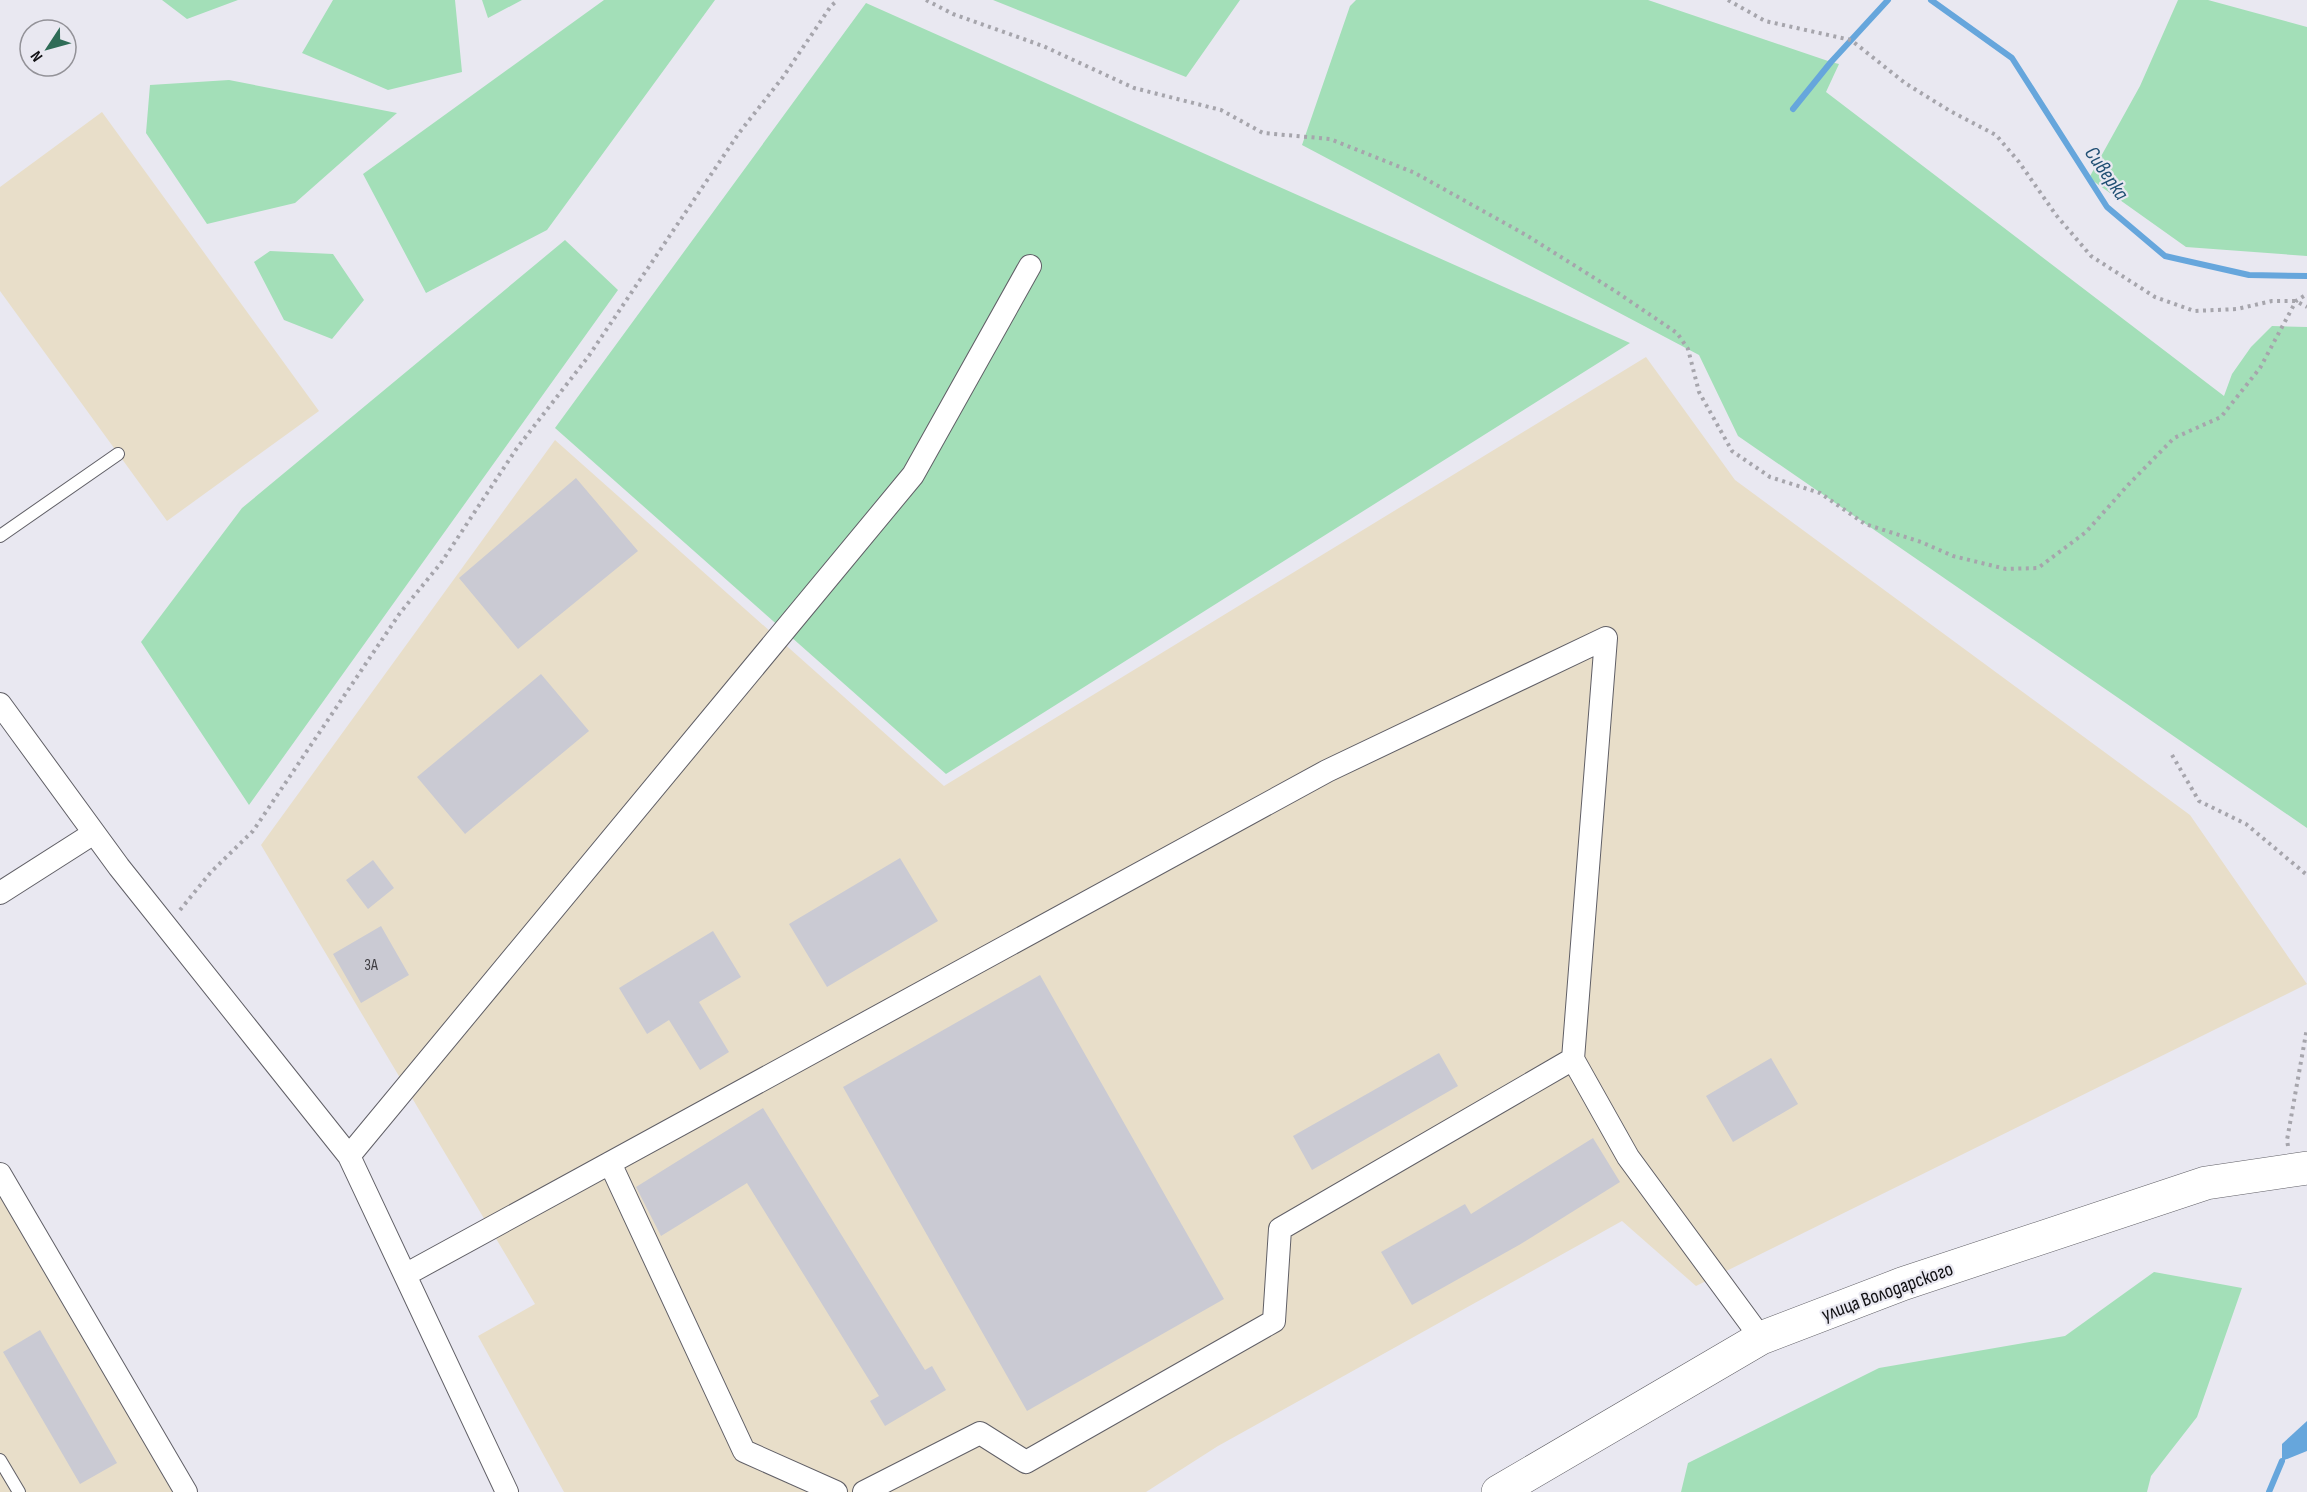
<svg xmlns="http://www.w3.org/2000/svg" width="2307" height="1492" font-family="'Sofia Sans Condensed',sans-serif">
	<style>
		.industrial { fill: #e8dec9 }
		.green { fill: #a3dfb8 }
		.water { fill: #66a6dc }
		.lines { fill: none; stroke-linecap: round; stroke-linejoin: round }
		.stream { stroke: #66a6dc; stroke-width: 6 }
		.building { fill: #cacad3 }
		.service-casing { stroke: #605f66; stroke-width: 14 }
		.minor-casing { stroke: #605f66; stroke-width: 24 }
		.secondary-casing { stroke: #605f66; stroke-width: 34 }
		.path { stroke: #a6a5ac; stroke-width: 4; stroke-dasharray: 3 4.5; stroke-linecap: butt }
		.service { stroke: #fff; stroke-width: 12 }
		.minor { stroke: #fff; stroke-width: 22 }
		.secondary { stroke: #fff; stroke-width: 33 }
		.labels { text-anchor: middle; stroke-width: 4.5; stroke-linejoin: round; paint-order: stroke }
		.number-label { font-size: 16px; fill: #3f3e43 }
		.street-label { font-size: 20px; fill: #111013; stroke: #e9e8f1 }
		.water-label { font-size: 21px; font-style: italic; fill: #204f73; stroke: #e9e8f1 }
	</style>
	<rect width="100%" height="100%" fill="#e9e8f1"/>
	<path class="industrial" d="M102 112 319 411 167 521 0 291V187Z
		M1646 357 1735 480 2190 815 2307 984 1696 1286 1622 1221 1218 1446 1146 1492H564L478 1336 535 1304 261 845 555 440 944 786Z
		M0 1174 186 1492H0Z"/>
	<path class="green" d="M162 0H238L187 19Z
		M333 0H455L462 72 388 90 302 53Z
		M482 0H522L488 18Z
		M604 0H715L547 230 426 293 363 174Z
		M993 0H1240L1186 77Z
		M1356 0H1648L1831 62 1839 64 1826 92 2224 396 2232 374 2251 347 2272 326 2307 327V828L1738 436 1699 355 1302 145 1350 6Z
		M2178 0H2208L2307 27V256L2186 247 2089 178 2140 86Z
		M866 3 1630 343 946 774 555 428Z
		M229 80 397 113 295 203 207 224 146 133 150 85Z
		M565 240 618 290 249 805 141 642 242 508Z
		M270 251 333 254 364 300 332 339 284 320 254 262Z
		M2154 1272 2242 1288 2197 1417 2151 1476 2147 1492H1681L1688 1463 1879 1368 2065 1336Z"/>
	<path class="water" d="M2307 1421V1451L2282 1461V1444Z"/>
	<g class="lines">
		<path class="stream" d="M1931 0 2012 58 2107 207 2165 256 2249 275 2307 276
			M1793 109 1831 62 1888 0
			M2269 1492 2282 1461"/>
	</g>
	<path class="building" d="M576 478 638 551 518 649 459 578Z
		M541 674 589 731 465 834 417 777Z
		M900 858 938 921 827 987 789 924Z
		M373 860 394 888 368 909 346 880Z
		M381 926 409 975 361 1003 333 954Z
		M713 931 741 977 699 1002 729 1052 700 1070 669 1020 647 1034 619 988Z
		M1040 975 1224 1299 1027 1411 843 1087Z
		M1439 1053 1458 1086 1312 1170 1293 1136Z
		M1771 1058 1798 1104 1733 1142 1706 1096Z
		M763 1108 925 1370 932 1366 946 1390 885 1426 870 1401 879 1396 747 1183 661 1236 636 1187Z
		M1593 1138 1620 1182 1519 1245 1412 1305 1381 1252 1465 1204 1471 1214Z
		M40 1330 117 1463 80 1484 3 1352Z"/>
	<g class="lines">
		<defs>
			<path id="service" d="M0 536 118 454
				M0 1460 19 1492"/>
			<path id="minor" d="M0 704 119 867 349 1156 507 1492
				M0 893 94 833
				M349 1156 913 475 1030 266
				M610 1163 744 1451 836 1492
				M0 1174 186 1492
				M405 1275 1327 771 1606 638 1573 1059 1628 1157 1761 1338
				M864 1492 980 1433 1026 1462 1274 1321 1280 1229 1573 1059"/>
			<path id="secondary" d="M1498 1492 1761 1338 1902 1284 2206 1183 2307 1168"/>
		</defs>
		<use href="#service" class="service-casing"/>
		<use href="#minor" class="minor-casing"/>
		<use href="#secondary" class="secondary-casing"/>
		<path class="path" d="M926 0 953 14 1043 46 1134 88 1221 110 1263 133 1330 139 1415 173 1526 235 1615 291 1677 333 1688 349 1699 392 1732 451 1770 477 1820 493 1865 524 1921 542 1953 556 2006 569 2038 568 2086 532 2128 485 2174 438 2221 417 2260 368 2296 301 2307 294
			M1728 0 1765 21 1851 40 1905 83 1950 111 1996 135 2019 162 2056 215 2091 256 2155 297 2194 311 2237 309 2272 301H2296L2307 307
			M2172 755 2199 801 2246 824 2307 875
			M180 910 211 872 253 831 400 613 441 563 517 448 588 357 739 133 783 77 831 6 838 0
			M2288 1146 2287 1140 2307 1028"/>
		<use href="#service" class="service"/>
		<use href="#minor" class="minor"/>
		<use href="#secondary" class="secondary"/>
	</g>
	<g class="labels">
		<g class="number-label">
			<text x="371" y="970">3А</text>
		</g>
		<g class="street-label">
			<text transform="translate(1887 1291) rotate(-20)" y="7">улица Володарского</text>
		</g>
		<g class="water-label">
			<text transform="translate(2107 173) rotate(55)" y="7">Сиверка</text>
		</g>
	</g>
	<g transform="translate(48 48) rotate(234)"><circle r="28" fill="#e9e8f1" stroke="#939298" stroke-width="1.5"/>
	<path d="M0-4.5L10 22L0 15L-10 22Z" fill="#2f6c57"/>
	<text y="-9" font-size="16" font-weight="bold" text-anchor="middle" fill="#111013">N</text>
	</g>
</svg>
